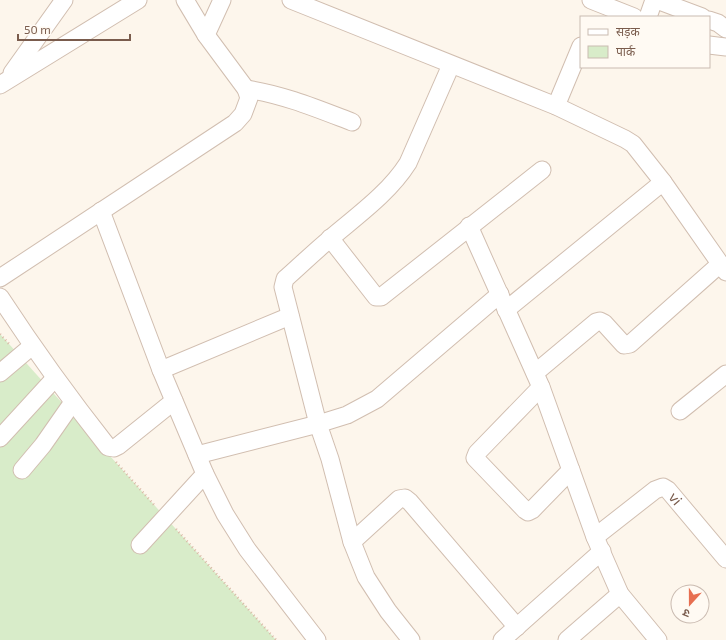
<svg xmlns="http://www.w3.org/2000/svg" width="726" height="640" font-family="'Exo 2','Noto Sans Devanagari',sans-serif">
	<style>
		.green { fill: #d8ecc9 }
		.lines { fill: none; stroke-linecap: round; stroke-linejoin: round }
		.minor-casing { stroke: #d1beb0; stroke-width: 19 }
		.path { stroke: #d9b8a5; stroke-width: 2.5; stroke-dasharray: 1 3; stroke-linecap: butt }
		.minor { stroke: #fff; stroke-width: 17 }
		.labels { text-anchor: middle; stroke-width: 4; stroke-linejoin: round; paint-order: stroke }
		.street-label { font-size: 15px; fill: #7a5c4d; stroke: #fffaf3 }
	</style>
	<rect width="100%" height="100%" fill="#fdf6ec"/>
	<path class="green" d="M0 334 276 640H0Z"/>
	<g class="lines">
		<defs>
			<g id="minor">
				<path d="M185 0 206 35"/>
				<path d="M291 0 556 106 625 139 633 144 663 182"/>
				<path d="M591 0 634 17"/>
				<path d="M657 0 702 17"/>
				<path d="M648 17 654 0"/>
				<path d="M709 20 718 23 726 29"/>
				<path d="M709 45 726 47"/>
				<path d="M12 73 64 0"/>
				<path d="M0 85 138 0"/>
				<path d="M246 89C282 94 318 109 352 122"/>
				<path d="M556 106 581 46"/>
				<path d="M101 211 161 370 205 474 225 514 247 549 317 640"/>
				<path d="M469 226 541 387 595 537 620 594 658 640"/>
				<path d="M330 238 376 297H381L542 170"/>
				<path d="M0 278 235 123 243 114 249 98 246 89 206 35 222 0"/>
				<path d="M0 297C34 349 70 399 108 447L114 448 118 446 174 401"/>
				<path d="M506 310 663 182 726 272"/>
				<path d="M161 370 290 316"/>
				<path d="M0 373 32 346"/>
				<path d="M535 373 596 322 600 321 604 323 624 345 630 344 720 264"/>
				<path d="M541 387 477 453 475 458 525 510 528 512 532 510 571 470"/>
				<path d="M680 411 726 374"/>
				<path d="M0 438 55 378"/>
				<path d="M197 455 318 424 347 415 377 399 500 294"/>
				<path d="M22 470 43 445 73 402"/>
				<path id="s1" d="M595 537 655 490 663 487 668 490 726 559"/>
				<path d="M352 542 399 499 405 498 410 502 517 627"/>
				<path d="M140 545 205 474"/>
				<path d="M411 640 388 611 366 577 352 542 330 459 318 424 283 287 285 279C301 265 315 251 331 238 358 215 389 193 408 163L451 65"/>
				<path d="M502 640 602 551"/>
				<path d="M567 640 620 594"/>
			</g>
		</defs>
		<use href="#minor" class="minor-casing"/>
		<path class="path" d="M0 334 9 344
			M116 462 155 506
			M176 529 276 640"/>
		<use href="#minor" class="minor"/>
	</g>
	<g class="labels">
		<g class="street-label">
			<text dy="5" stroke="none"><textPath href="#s1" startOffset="102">vi</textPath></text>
		</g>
	</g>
	<rect x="580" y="16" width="130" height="52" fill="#fffaf3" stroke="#cabbb1"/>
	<rect x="588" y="29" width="20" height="6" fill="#ffffff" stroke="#cabbb1"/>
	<text x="616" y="36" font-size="12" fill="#7a5c4d">सड़क</text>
	<rect x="588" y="46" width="20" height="12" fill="#d8ecc9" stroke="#cabbb1"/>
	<text x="616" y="56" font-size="12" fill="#7a5c4d">पार्क</text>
	<g transform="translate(690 604) rotate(201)"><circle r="19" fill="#fffaf3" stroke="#cabbb1"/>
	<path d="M0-3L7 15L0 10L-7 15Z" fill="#e76f51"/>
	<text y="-6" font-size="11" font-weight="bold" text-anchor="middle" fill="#7a5c4d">उ</text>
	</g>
	<path d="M18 34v6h112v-6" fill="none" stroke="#7a5c4d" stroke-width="2"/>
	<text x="24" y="34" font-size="12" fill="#7a5c4d" stroke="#fffaf3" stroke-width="3" paint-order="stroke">50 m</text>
</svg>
